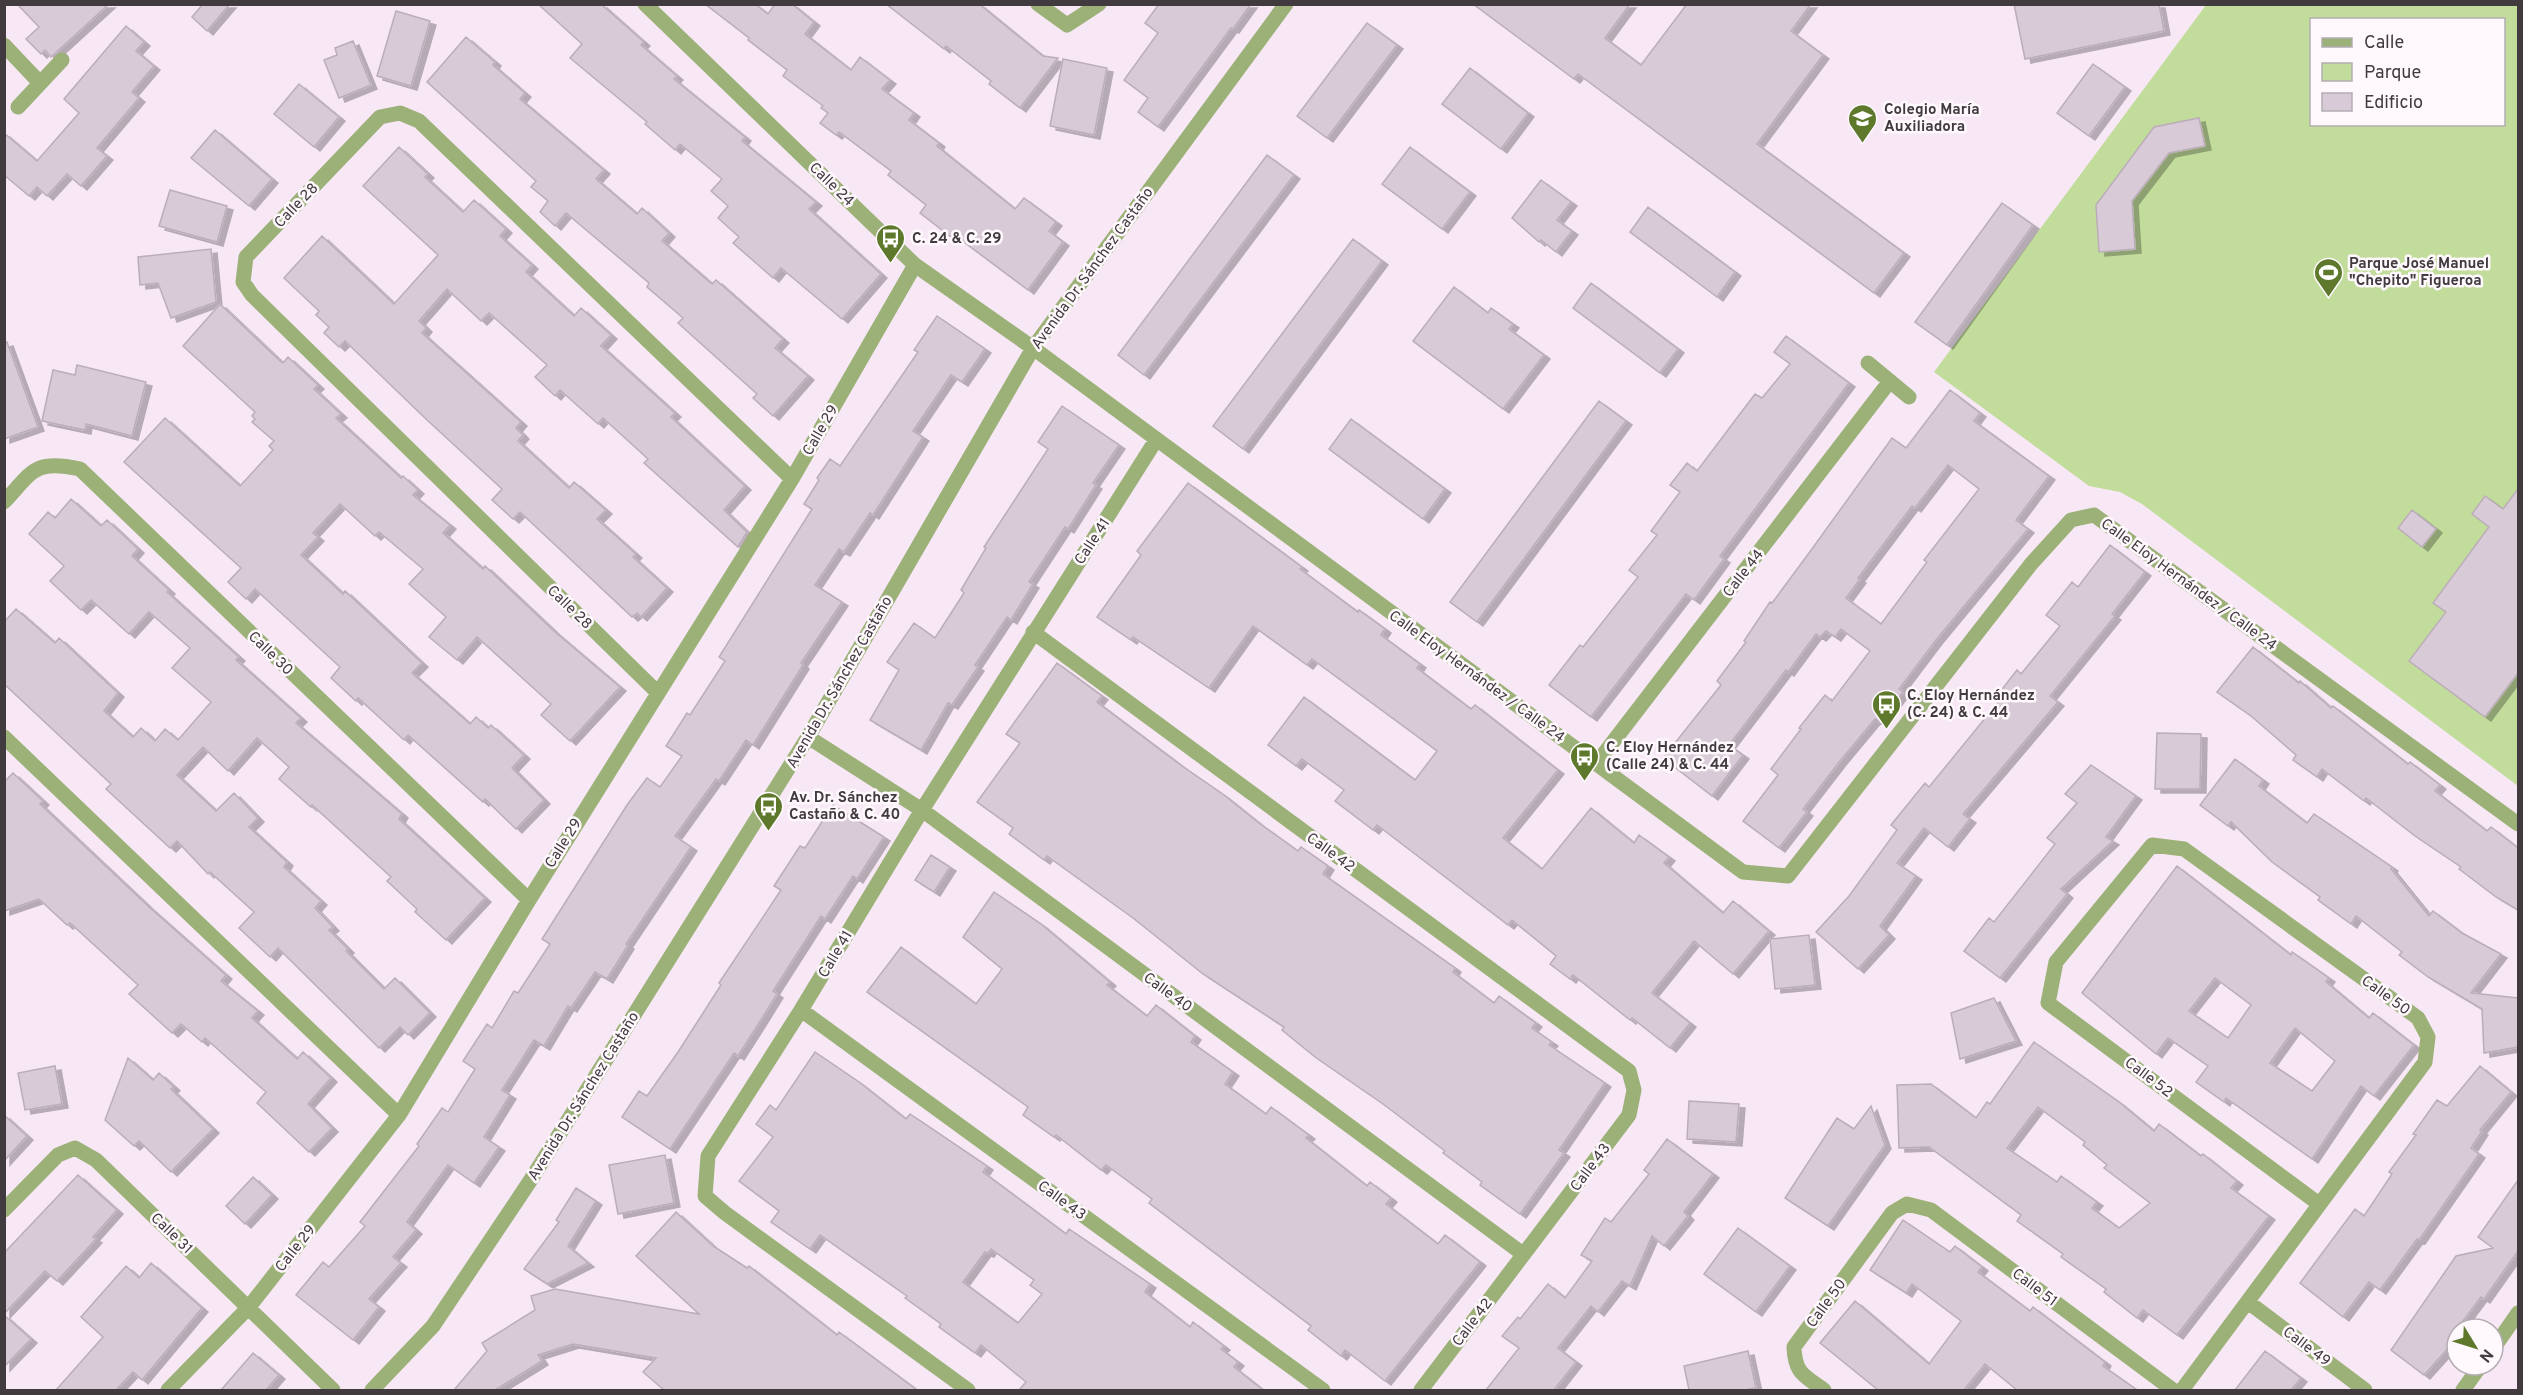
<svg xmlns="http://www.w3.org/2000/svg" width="2523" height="1395" font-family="Overpass,sans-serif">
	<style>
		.green { fill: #c2dc9b; fill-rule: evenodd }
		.building { fill: #d9cad7; stroke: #bcadba; stroke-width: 1.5; fill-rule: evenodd; filter: url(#shadow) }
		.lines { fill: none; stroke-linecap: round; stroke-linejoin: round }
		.minor { stroke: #9bb178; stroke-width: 15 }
		.labels { text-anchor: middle; stroke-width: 5; stroke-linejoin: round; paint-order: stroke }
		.poi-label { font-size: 15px; font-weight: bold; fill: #413b40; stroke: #fff9fe; text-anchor: start }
		.street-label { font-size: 15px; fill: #413b40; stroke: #fff9fe }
	</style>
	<defs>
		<filter id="shadow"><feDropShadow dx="6" dy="4" stdDeviation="0" flood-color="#0004"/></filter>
	</defs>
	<rect width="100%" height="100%" fill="#f8e8f5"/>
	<path class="green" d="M2206 5H2518V786L2142 504 2120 492 2089 486 1934 372ZM2312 20H2504V124H2312Z"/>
	<path class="building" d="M17 4H109L51 57 45 50 41 54 26 39 39 27Z
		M203 4H230L207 31 192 17Z
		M538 4H601L644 42 641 45 677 76 674 79 745 137 742 141 816 202 809 209 881 274 842 319 781 268 773 278 733 243 739 237 718 218 728 206 711 191 722 179 680 144 675 150 645 124 647 122 570 58 582 44Z
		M705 4H755L768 14 775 4H792L814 22 805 34 851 70 860 57 890 80 882 89 914 113 909 120 939 143 937 146 1015 209 1024 198 1056 222 1049 231 1063 242 1028 290 953 234 951 237 920 213 926 205 888 175 891 171 839 132 836 135 820 123 828 113 821 108 823 106 783 76 787 70 748 40 749 38Z
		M886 4H979L1043 56 1058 58 1020 108 989 84 991 81 946 46 944 49Z
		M1159 4H1251L1233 29 1231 28 1158 127 1138 112 1148 98 1124 80 1158 33 1145 23Z
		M1473 4H1630L1605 38 1641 65 1687 4H1811L1791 31 1823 55 1757 144 1904 253 1874 293 1578 74 1574 79Z
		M2014 4H2159L2164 31 2025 59Z
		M396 11 430 21 411 86 377 76Z
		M1367 23 1397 45 1327 138 1297 116Z
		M126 26 144 42 136 51 154 66 132 92 139 98 97 148 107 156 81 186 67 174 47 196 37 187 29 196 4 175V133L37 161 79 113 64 99Z
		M466 37 495 62 493 65 525 93 520 99 604 170 596 179 637 214 642 208 669 233 662 241 712 284 716 280 783 339 775 348 808 376 773 416 753 398 757 394 678 323 683 318 647 287 649 283 566 213 555 226 540 212 548 201 531 187 536 181 427 82Z
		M353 41 371 85 339 98 324 60 337 55 335 48Z
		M1063 59 1107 68 1094 135 1050 126Z
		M2093 64 2125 87 2089 136 2057 113Z
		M1470 68 1528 113 1501 149 1442 104Z
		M299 84 339 117 314 147 274 114Z
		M2199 118 2205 146 2169 153 2132 201 2135 249 2099 252 2096 205 2154 127Z
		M215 130 272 179 249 206 191 158Z
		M399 147 428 174 425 177 463 212 474 200 506 229 500 236 532 265 526 272 574 316 581 308 611 335 601 346 675 413 671 417 745 486 724 510 747 532 738 547 644 463 648 459 603 418 598 424 560 390 555 396 535 377 547 365 489 313 481 321 447 289 419 321 426 328 422 333 521 422 516 428 523 435 518 441 569 488 574 482 606 510 597 519 636 554 633 557 667 588 641 617 637 613 632 617 520 512 513 519 492 500 502 489 427 420 345 341 339 347 324 333 329 327 316 315 319 311 284 278 322 236 394 304 438 255 363 186Z
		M1410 147 1470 192 1442 229 1382 184Z
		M1267 155 1294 175 1144 375 1118 355Z
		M1541 180 1571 202 1557 220 1572 231 1556 252 1541 240 1539 242 1512 218Z
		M170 190 227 206 217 242 159 226Z
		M2002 203 2033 225 1947 345 1915 322Z
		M1648 207 1735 272 1717 297 1630 232Z
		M1353 239 1382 261 1243 449 1213 426Z
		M211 249 216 302 171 318 158 283 140 285 138 257Z
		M1591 283 1678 349 1660 373 1573 308Z
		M1454 287 1488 313 1491 308 1513 324 1509 329 1544 355 1503 409 1413 341Z
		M220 304 279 360 283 363 288 357 318 385 314 389 341 414 336 418 401 478 403 476 418 490 413 495 450 525 443 533 483 569 485 566 554 631 620 687 570 741 541 715 551 704 477 637 457 660 429 637 446 617 409 584 423 569 379 532 375 536 340 504 313 533 318 537 301 555 343 594 345 591 422 663 412 673 470 724 476 717 488 728 491 725 524 755 512 768 544 800 516 829 485 799 483 802 408 735 404 740 358 698 356 701 331 678 340 667 255 589 246 599 228 582 241 568 124 462 165 418 240 486 273 450 269 446 274 441 252 422 255 419 252 416 255 412 183 346Z
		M937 316 985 349 962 382 951 375 913 431 923 437 873 515 870 513 844 552 839 549 815 585 842 602 801 663 803 665 753 745 746 740 719 781 716 779 675 836 691 847 626 944 628 945 607 979 595 972 571 1008 568 1006 544 1046 534 1040 502 1090 510 1095 484 1137 499 1147 474 1183 448 1165 407 1222 416 1230 393 1257 401 1263 369 1299 379 1307 353 1340 296 1295 323 1262 329 1267 365 1226 360 1222 419 1146 417 1144 442 1108 448 1112 475 1069 463 1061 487 1024 492 1028 514 991 518 993 550 944 542 939 627 805 647 778 660 787 682 756 666 746 687 713 690 715 725 661 719 657 812 509 804 504 819 480 817 478 830 459 840 466 918 352 914 350Z
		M1786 336 1849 383 1720 556 1724 559 1694 600 1686 594 1591 717 1549 685 1580 645 1583 647 1638 577 1629 570 1657 535 1651 531 1680 492 1670 485 1687 463 1697 471 1755 394 1762 398 1790 364 1774 352Z
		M7 342 38 427 4 439V343Z
		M77 365 146 382 132 436 86 424 85 430 42 421 53 370 75 375Z
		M1950 390 1980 413 1974 421 2049 476 2016 520 2028 529 1936 640 1899 689 1903 692 1880 722 1875 719 1840 761 1803 809 1807 812 1779 848 1743 821 1778 775 1771 769 1801 729 1799 728 1825 695 1832 701 1870 651 1841 629 1835 637 1826 631 1820 637 1816 634 1788 672 1786 670 1729 745 1743 755 1712 796 1663 758 1721 685 1717 681 1746 642 1744 641 1770 602 1772 603 1809 553 1892 438 1906 448ZM1948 465 1979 489 1924 560 1927 562 1881 624 1846 598 1860 579 1858 578 1912 506 1915 508Z
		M1599 401 1626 421 1477 622 1450 602Z
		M1062 406 1119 445 1093 483 1096 485 1068 529 1065 527 1029 582 1033 584 1011 620 1007 617 975 665 978 667 952 705 948 703 921 750 870 720 899 670 887 662 914 623 935 638 964 593 961 590 986 548 984 547 1048 449 1038 442Z
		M1351 419 1445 489 1423 519 1329 449Z
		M1188 483 1302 567 1300 569 1358 612 1359 610 1385 629 1381 635 1420 664 1417 668 1471 709 1475 705 1558 770 1503 838 1542 869 1591 808 1634 843 1639 835 1669 857 1664 863 1723 913 1733 901 1769 931 1733 974 1694 941 1652 993 1690 1023 1670 1048 1632 1018 1630 1020 1573 975 1570 979 1550 964 1556 956 1512 920 1508 925 1377 825 1373 830 1335 801 1344 790 1302 759 1296 766 1268 745 1304 697 1415 780 1437 751 1312 659 1307 665 1253 626 1209 688 1133 637 1131 640 1097 617 1141 555 1137 551Z
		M2518 489V673L2485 717 2409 661 2446 612 2433 603 2489 527 2472 514 2485 496 2503 509Z
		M71 499 101 526 107 520 138 549 132 556 169 590 167 592 239 657 236 660 301 718 296 723 402 814 399 819 485 898 446 940 415 912 417 909 387 881 391 877 312 805 311 807 279 779 289 767 257 738 228 771 203 747 177 775 216 811 234 793 258 818 249 827 287 862 284 867 321 901 315 908 333 927 329 930 348 949 346 951 384 989 395 978 430 1013 408 1035 400 1027 379 1048 278 948 270 957 239 928 254 912 210 872 208 874 177 841 170 848 106 789 111 784 4 684V622L16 609 55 643 59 638 118 693 104 711 133 737 141 728 155 741 165 729 178 740 211 702 172 668 190 648 149 612 129 634 91 600 81 610 50 581 64 566 29 534 48 512 55 518Z
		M2412 510 2436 529 2422 547 2398 528Z
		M2110 545 2145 572 2112 614 2115 616 2050 696 2058 702 1963 814 1970 819 1948 847 1924 828 1897 863 1916 876 1880 926 1889 935 1858 969 1816 932 1849 896 1897 830 1891 825 1925 783 1929 787 2000 700 1996 697 2017 670 2021 674 2060 626 2046 615 2072 582 2078 587Z
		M2253 647 2299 683 2300 681 2331 708 2333 706 2408 764 2410 762 2440 785 2435 791 2487 831 2491 827 2518 848V910L2496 897 2459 869 2461 867 2415 836 2366 798 2364 801 2322 769 2317 777 2293 760 2296 755 2251 716 2217 692Z
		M1057 663 1102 696 1097 702 1182 766 1224 795 1259 823 1298 851 1301 847 1328 866 1323 874 1455 968 1453 972 1494 1003 1499 996 1536 1023 1532 1028 1552 1042 1549 1045 1605 1083 1559 1150 1564 1153 1520 1214 1480 1185 1482 1182 1443 1153 1445 1151 1383 1104 1315 1057 1282 1030 1284 1027 1203 974 1133 918 1047 856 1044 860 1009 834 1013 828 977 802 1020 743 1006 734Z
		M2157 733 2201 734 2200 789H2155Z
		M2235 759 2263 780 2259 786 2307 823 2314 814 2392 867 2391 869 2429 916 2433 911 2462 933 2501 954 2471 993 2518 998V1047L2484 1053 2482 1009 2428 977 2399 955 2402 952 2356 916 2351 924 2318 900 2320 897 2272 862 2231 822 2228 826 2200 805Z
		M2091 765 2136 796 2106 837 2113 841 2061 889 2067 894 2000 978 1964 951 1989 918 1994 922 2055 844 2047 838 2077 803 2065 794Z
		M13 773 43 801 40 804 148 906 226 975 221 981 258 1011 252 1018 297 1059 303 1052 331 1078 308 1104 332 1128 309 1152 257 1103 266 1092 205 1038 202 1042 181 1024 172 1033 129 994 138 985 70 923 67 925 39 899 4 911V782Z
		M833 805 884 837 857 879 853 876 825 919 821 916 773 991 777 994 759 1023 738 1056 734 1053 670 1149 622 1117 639 1091 647 1096 678 1052 721 985 719 983 781 890 774 886 800 846 805 848Z
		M931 855 950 867 934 892 915 880Z
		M2177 866 2291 955 2292 952 2329 978 2326 982 2369 1018 2373 1013 2414 1045 2374 1096 2361 1086 2312 1159 2226 1098 2224 1102 2196 1082 2208 1066 2168 1038 2156 1054 2082 993ZM2215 978 2251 1005 2228 1038 2189 1011ZM2295 1028 2335 1061 2312 1091 2270 1063Z
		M994 892 1041 924 1110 982 1107 985 1147 1016 1156 1005 1195 1036 1191 1042 1233 1072 1225 1084 1266 1114 1271 1107 1309 1135 1306 1138 1367 1186 1370 1182 1391 1198 1386 1204 1438 1244 1445 1235 1480 1262 1385 1381 1345 1350 1341 1356 1308 1330 1311 1326 1149 1203 1152 1199 1106 1165 1101 1170 1056 1135 1054 1137 1023 1115 1028 1107 867 992 901 947 976 1004 1002 969 963 937Z
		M1809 935 1815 985 1775 989 1770 939Z
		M1994 998 2016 1041 1960 1059 1951 1013Z
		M2034 1042 2119 1102 2154 1131 2159 1124 2201 1156 2203 1154 2237 1181 2231 1188 2269 1216 2177 1335 2143 1310 2137 1318 2104 1292 2106 1289 2061 1257 2063 1254 2017 1221 2021 1215 1929 1147 1899 1148 1897 1085 1931 1084 1976 1118 1987 1102 1990 1104ZM2038 1107 2085 1142 2083 1145 2107 1165 2104 1168 2150 1203 2119 1228 2092 1208 2097 1202 2061 1176 2057 1182 2007 1148Z
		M815 1052 859 1082 906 1119 910 1114 987 1166 983 1172 1066 1234 1069 1229 1150 1284 1145 1292 1190 1327 1193 1322 1224 1346 1221 1349 1238 1362 1234 1367 1263 1390H1019L1026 1382 981 1345 975 1353 939 1327 941 1324 905 1298 907 1296 820 1235 810 1249 771 1222 779 1211 739 1181 773 1137 756 1124 770 1105 776 1110ZM991 1249 1034 1280 1030 1285 1042 1294 1018 1323 963 1282 985 1252 988 1253Z
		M128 1058 153 1080 159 1073 174 1087 171 1089 213 1129 171 1172 139 1141 134 1146 105 1120Z
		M55 1066 62 1104 25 1110 18 1073Z
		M2480 1066 2511 1092 2480 1130 2482 1131 2471 1148 2479 1154 2419 1240 2417 1239 2380 1290 2369 1282 2343 1317 2300 1283 2355 1209 2364 1216 2392 1174 2389 1172 2416 1135 2413 1134 2437 1100 2447 1106Z
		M1689 1101 1739 1104 1736 1142 1687 1139Z
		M1871 1106 1885 1145 1828 1226 1785 1198 1837 1118 1854 1129Z
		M4 1115 27 1136 4 1161Z
		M1667 1139 1713 1174 1684 1212 1688 1216 1664 1246 1652 1236 1630 1286 1622 1281 1598 1312 1591 1306 1558 1348 1576 1362 1554 1390H1486L1519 1348 1502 1336 1518 1317 1520 1319 1548 1284 1565 1298 1592 1261 1581 1255 1605 1218 1611 1222 1649 1174 1644 1170Z
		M665 1155 674 1203 618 1214 609 1165Z
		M78 1175 117 1210 93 1237 96 1239 57 1281 45 1271 4 1314V1253Z
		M253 1177 272 1195 245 1224 226 1206Z
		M2518 1180V1251L2484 1299 2481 1297 2457 1329 2449 1342 2452 1344 2424 1375 2391 1350 2456 1256 2493 1248 2478 1237Z
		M576 1188 596 1201 568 1246 588 1263 547 1284 524 1269 559 1222 556 1220Z
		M676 1212 713 1246 747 1268 749 1266 837 1335 839 1332 917 1390H664L643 1372 656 1358 573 1344 538 1355 542 1361 495 1390H454L487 1351 482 1343 535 1310 531 1296 555 1289 699 1314 636 1256Z
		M1903 1220 1950 1252 1955 1246 1982 1267 1978 1272 2030 1311 2033 1307 2105 1362 2103 1366 2137 1390H2017L1985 1364 1964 1390H1878L1820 1343 1855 1301 1929 1364 1961 1321 1912 1284 1906 1293 1870 1270Z
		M1738 1228 1790 1266 1756 1312 1704 1274Z
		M151 1263 202 1308 142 1380 133 1372 116 1390H56L103 1337 81 1317 126 1266 139 1278Z
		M4 1315 31 1339 4 1367Z
		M1748 1351 1756 1388 1744 1390H1689L1684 1366Z
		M2265 1351 2301 1378 2291 1390H2235Z
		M253 1353 279 1375 266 1390H221Z"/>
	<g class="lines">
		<path class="minor" d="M645 4 915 265 1033 348 1743 872 1788 876 2031 564 2071 520 2094 515 2518 824
			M1038 4 1067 25 1099 4
			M4 45 40 83
			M18 107 62 60
			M1868 363 1909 397
			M4 502C33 471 34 459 80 469L529 900
			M1033 632 1629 1071 1634 1090 1629 1115 1421 1390
			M657 692 252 295 243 282 246 257 380 117 400 113 419 121 792 479
			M4 737 399 1115
			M808 737 922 810 1523 1254
			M1596 764 1890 381
			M801 1010 1323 1390
			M4 1210 58 1155 75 1148 96 1160 333 1390
			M2248 1302 2365 1390
			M2493 1349 2518 1313
			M168 1390 249 1307 399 1115 529 900 792 479 915 265
			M372 1390 433 1326 530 1181 808 737 1033 348 1286 4
			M968 1390 725 1213 705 1196 708 1156 801 1010 922 810 1156 440
			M1824 1390C1803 1375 1795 1373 1794 1347L1892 1213 1907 1204 1931 1210 2173 1390
			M2182 1390 2425 1062 2428 1037 2418 1018 2184 849 2152 845 2056 962 2048 1003 2319 1204
			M2463 1390 2481 1365"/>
	</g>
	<defs>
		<symbol id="school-pin" viewBox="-11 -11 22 30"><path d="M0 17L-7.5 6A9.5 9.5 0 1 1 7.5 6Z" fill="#5e792c" stroke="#fff9fe"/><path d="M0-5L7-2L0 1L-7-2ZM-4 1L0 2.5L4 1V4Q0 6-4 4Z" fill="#fff"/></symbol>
		<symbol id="bus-pin" viewBox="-11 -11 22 30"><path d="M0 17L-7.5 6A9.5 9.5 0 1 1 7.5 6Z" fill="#5e792c" stroke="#fff9fe"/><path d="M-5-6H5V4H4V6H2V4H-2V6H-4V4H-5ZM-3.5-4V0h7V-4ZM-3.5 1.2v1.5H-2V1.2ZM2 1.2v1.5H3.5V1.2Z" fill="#fff"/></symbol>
		<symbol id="stadium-pin" viewBox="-11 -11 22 30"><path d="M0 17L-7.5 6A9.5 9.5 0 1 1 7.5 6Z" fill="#5e792c" stroke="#fff9fe"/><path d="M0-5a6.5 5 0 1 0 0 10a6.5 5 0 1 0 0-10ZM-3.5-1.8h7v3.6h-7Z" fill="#fff"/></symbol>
	</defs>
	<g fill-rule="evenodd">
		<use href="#school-pin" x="1846" y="102" width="33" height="45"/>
		<use href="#bus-pin" x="874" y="222" width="33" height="45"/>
		<use href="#stadium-pin" x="2312" y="256" width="33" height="45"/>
		<use href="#bus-pin" x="1870" y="688" width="33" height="45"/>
		<use href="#bus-pin" x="1568" y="740" width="33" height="45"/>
		<use href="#bus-pin" x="752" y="790" width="33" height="45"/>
	</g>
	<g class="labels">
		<g class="poi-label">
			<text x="1884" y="114">Colegio María<tspan x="1884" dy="17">Auxiliadora</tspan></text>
			<text x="912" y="243">C. 24 &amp; C. 29</text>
			<text x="2349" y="268">Parque José Manuel<tspan x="2349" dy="17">"Chepito" Figueroa</tspan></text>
			<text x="1907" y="700">C. Eloy Hernández<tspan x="1907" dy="17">(C. 24) &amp; C. 44</tspan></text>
			<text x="1606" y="752">C. Eloy Hernández<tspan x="1606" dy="17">(Calle 24) &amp; C. 44</tspan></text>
			<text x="789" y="802">Av. Dr. Sánchez<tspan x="789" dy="17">Castaño &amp; C. 40</tspan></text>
		</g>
		<g class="street-label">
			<text transform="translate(832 184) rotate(44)" y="5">Calle 24</text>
			<text transform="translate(296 205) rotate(-46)" y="5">Calle 28</text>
			<text transform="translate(1092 268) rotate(-54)" y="5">Avenida Dr. Sánchez Castaño</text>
			<text transform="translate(820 430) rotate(-60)" y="5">Calle 29</text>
			<text transform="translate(1092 541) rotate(-57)" y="5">Calle 41</text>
			<text transform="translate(1743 573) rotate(-52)" y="5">Calle 44</text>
			<text transform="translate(2189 584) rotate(36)" y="5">Calle Eloy Hernández / Calle 24</text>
			<text transform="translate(570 607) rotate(44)" y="5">Calle 28</text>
			<text transform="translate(271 653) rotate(44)" y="5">Calle 30</text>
			<text transform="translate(1477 676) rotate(36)" y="5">Calle Eloy Hernández / Calle 24</text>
			<text transform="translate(839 682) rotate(-60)" y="5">Avenida Dr. Sánchez Castaño</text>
			<text transform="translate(563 843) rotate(-58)" y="5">Calle 29</text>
			<text transform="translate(1331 852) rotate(36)" y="5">Calle 42</text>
			<text transform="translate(835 954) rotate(-59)" y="5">Calle 41</text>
			<text transform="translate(1168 992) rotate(36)" y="5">Calle 40</text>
			<text transform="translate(2386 995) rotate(36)" y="5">Calle 50</text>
			<text transform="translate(2149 1077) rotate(37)" y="5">Calle 52</text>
			<text transform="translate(583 1096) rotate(-58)" y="5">Avenida Dr. Sánchez Castaño</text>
			<text transform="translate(1590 1167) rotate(-53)" y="5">Calle 43</text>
			<text transform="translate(1062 1200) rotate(36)" y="5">Calle 43</text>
			<text transform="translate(172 1233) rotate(44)" y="5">Calle 31</text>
			<text transform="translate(295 1248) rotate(-52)" y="5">Calle 29</text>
			<text transform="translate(2035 1287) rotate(37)" y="5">Calle 51</text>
			<text transform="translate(1826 1303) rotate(-54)" y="5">Calle 50</text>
			<text transform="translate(1472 1322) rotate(-53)" y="5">Calle 42</text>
			<text transform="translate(2307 1346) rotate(37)" y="5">Calle 49</text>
		</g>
	</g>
	<rect width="2523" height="1395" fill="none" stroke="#413b40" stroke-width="12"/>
	<rect x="2310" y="18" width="195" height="108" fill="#fff9fe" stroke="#b3adb2" stroke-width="1.5"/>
	<rect x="2322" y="38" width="30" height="9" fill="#9bb178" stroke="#b3adb2" stroke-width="1.5"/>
	<text x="2364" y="48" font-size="18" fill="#413b40">Calle</text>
	<rect x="2322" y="63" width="30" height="18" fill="#c2dc9b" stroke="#b3adb2" stroke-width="1.5"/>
	<text x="2364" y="78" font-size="18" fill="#413b40">Parque</text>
	<rect x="2322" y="93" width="30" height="18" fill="#d9cad7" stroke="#b3adb2" stroke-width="1.5"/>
	<text x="2364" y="108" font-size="18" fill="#413b40">Edificio</text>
	<g transform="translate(2475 1347) rotate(128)"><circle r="28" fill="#fff9fe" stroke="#b3adb2" stroke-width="1.5"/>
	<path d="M0-4.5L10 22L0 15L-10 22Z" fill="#5e792c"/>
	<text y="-9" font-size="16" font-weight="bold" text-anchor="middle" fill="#413b40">N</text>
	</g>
</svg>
